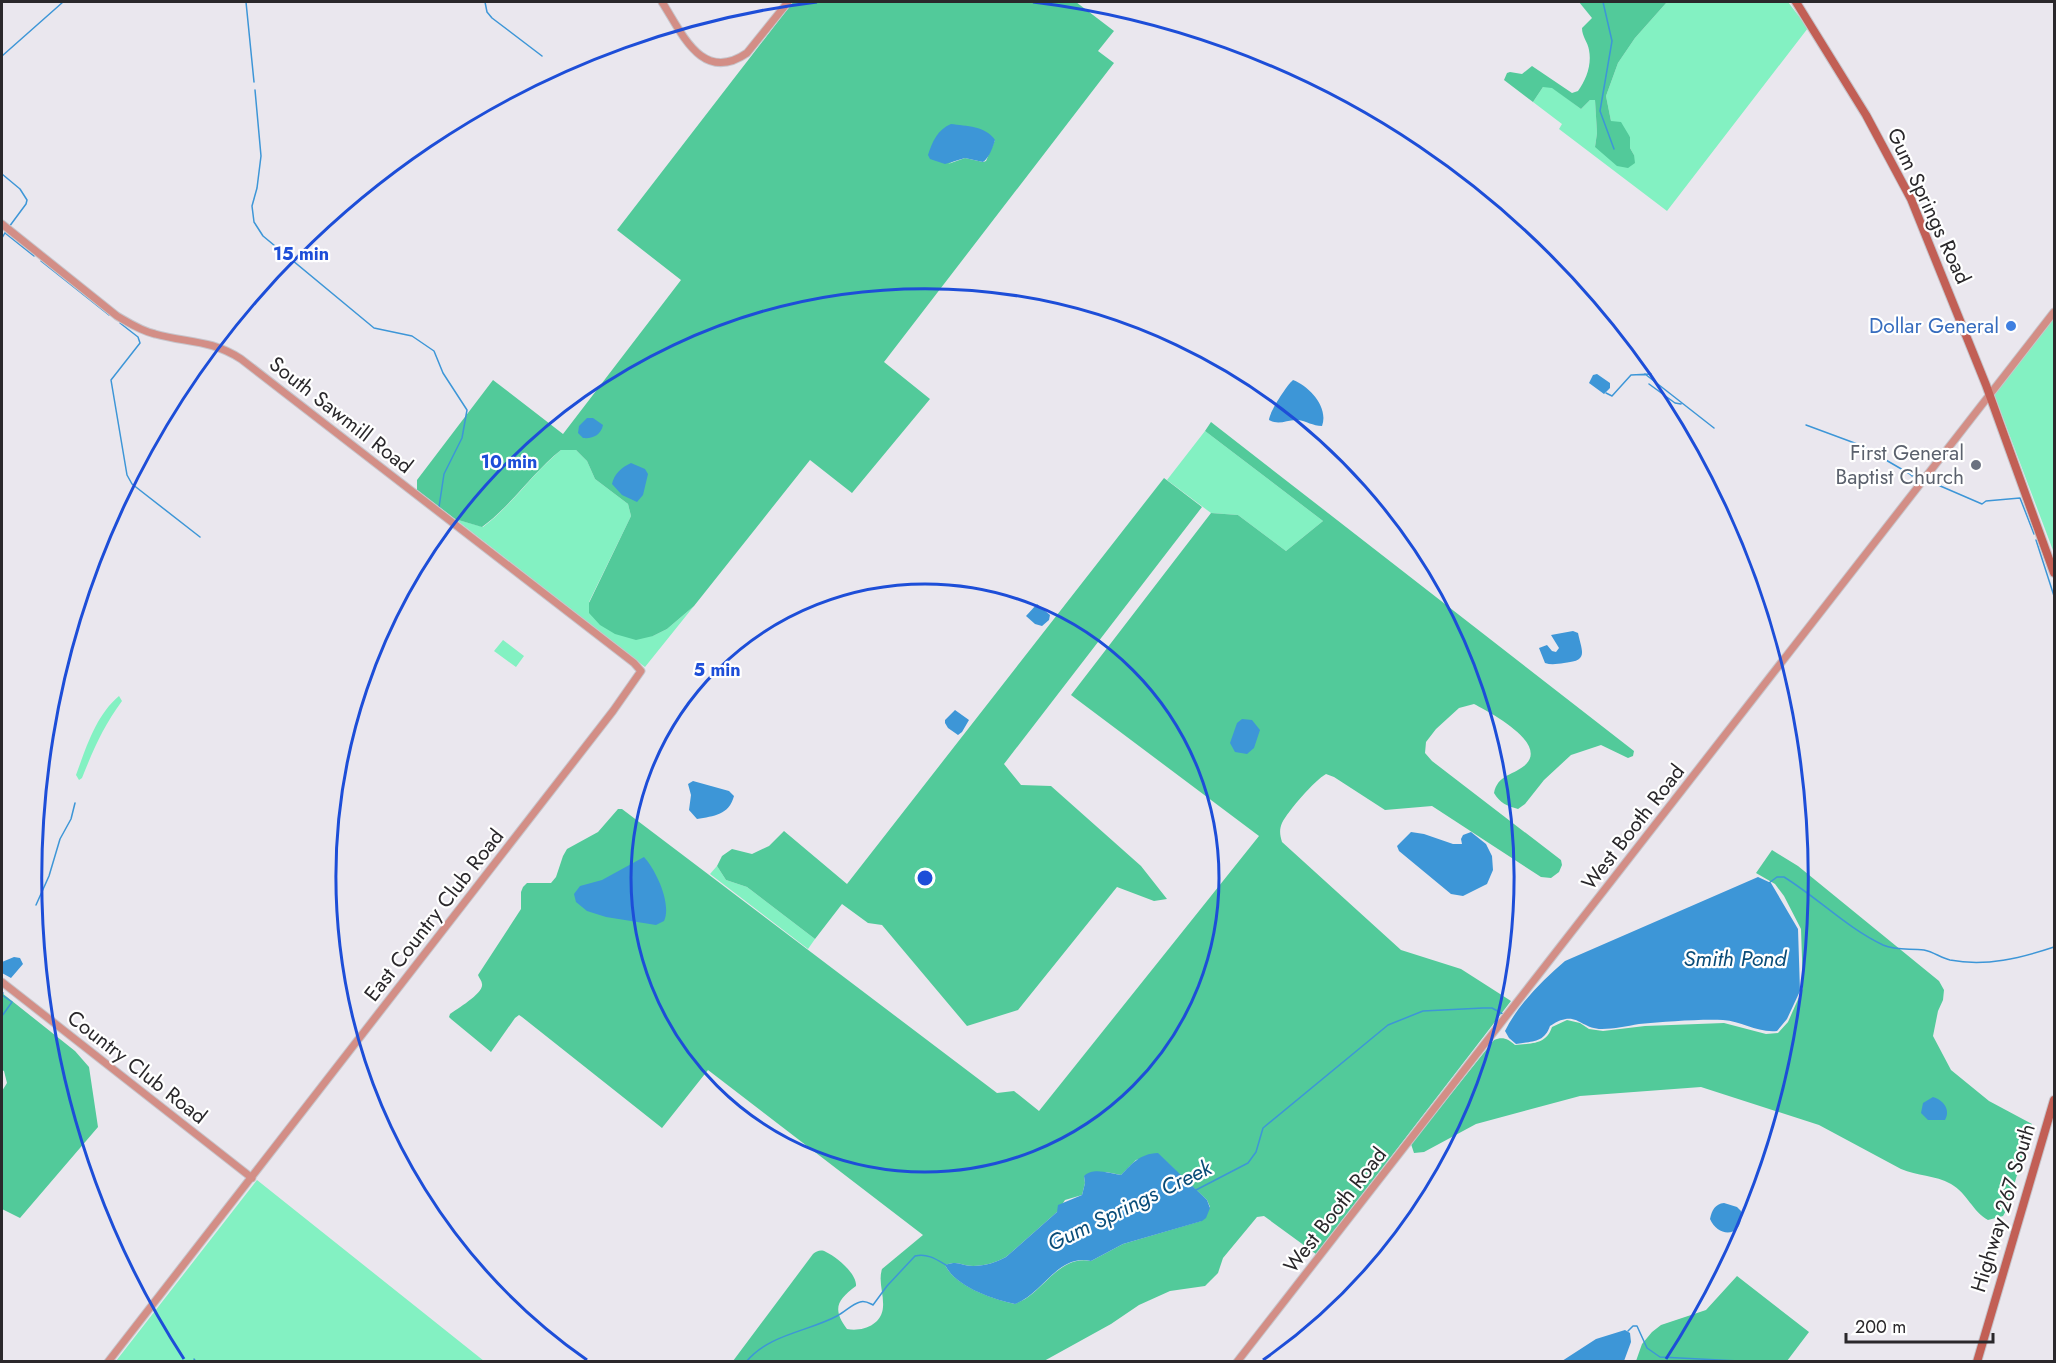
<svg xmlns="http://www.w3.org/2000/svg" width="2056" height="1363" font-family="Jost,sans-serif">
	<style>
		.green { fill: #83f1c2 }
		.forest { fill: #52ca9a; fill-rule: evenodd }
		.water { fill: #3d96d7 }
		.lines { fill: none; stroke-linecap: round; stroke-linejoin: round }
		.stream { stroke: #3d96d7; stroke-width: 1.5 }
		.tertiary-casing { stroke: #c7c5cb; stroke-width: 9 }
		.secondary-casing { stroke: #c7c5cb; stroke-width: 10 }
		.tertiary { stroke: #d38e86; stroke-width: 7 }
		.secondary { stroke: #c25f55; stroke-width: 8 }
		.ring { fill: none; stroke: #1d4ed8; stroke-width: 3 }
		.shop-dot { fill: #3f7fe0; stroke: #fff; stroke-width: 2 }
		.worship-dot { fill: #6b7280; stroke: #fff; stroke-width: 2 }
		.labels { text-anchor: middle; stroke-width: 4.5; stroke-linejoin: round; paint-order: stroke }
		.street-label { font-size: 21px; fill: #2a282b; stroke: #fff }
		.shop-label { font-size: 21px; fill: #366cbe; stroke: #fff; text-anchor: end }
		.worship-label { font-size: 21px; fill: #5b616d; stroke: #fff; text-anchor: end }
		.water-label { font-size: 22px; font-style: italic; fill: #0a4d79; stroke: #fff }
		.centre { fill: #1d4ed8; stroke: #fff; stroke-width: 3 }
		.ring-label { font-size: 18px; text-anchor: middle; font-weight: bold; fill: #1d4ed8; stroke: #fff; stroke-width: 4.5; stroke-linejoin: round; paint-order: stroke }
	</style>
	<rect width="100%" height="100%" fill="#eae7ee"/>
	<path class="green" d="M1667 2H1788L1808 28 1667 211 1559 129 1562 124 1533 102 1543 87H1552L1581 109 1590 100H1595L1597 133 1595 147 1634 155 1630 148V137L1611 121 1606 96 1618 63 1635 38Z
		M2054 317V553L1994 394Z
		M1205 431 1323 521 1286 551 1238 515 1211 513 1167 480Z
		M561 450H576L587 461 595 479 628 504 631 516 589 602 653 636 667 629 694 606 645 667 455 519 483 527C512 505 533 473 561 450Z
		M503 640 524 656 516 667 494 651Z
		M119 696 122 701C103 727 94 748 82 778L79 780 76 775C86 748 96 715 119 696Z
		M717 866 726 880 747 887 815 939 808 949 710 874Z
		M257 1180 484 1361H116Z"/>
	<path class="forest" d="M793 2H1076L1114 31 1098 51 1114 63 884 362 930 399 852 493 810 460 694 606 667 629 653 636 636 640 615 634 600 625 589 613V603L631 516 628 504 595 479 587 461 576 450H561C532 473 512 505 482 527L455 519 417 490V480L493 380 563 434 681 280 617 230ZM995 140 986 161 983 162 965 158 948 164Z
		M1579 2H1667L1635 38 1618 63 1606 96 1611 121 1621 122 1630 137V148L1634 155 1635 163 1628 168 1617 166 1595 147 1597 133 1595 100H1590L1581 109 1552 88 1543 87 1533 102 1504 80 1507 73 1510 72 1522 74 1532 66 1572 93 1578 91C1586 80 1592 65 1589 50 1588 42 1582 37 1582 28L1592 18Z
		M1211 422 1634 751 1633 756 1628 758 1601 745 1571 755 1544 780 1525 804 1518 809C1507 806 1500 803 1494 793 1498 775 1511 776 1524 766 1551 744 1489 712 1474 704L1459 708 1436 729 1426 742 1425 753 1432 761 1561 860 1562 865 1559 872 1551 878 1541 877 1432 806 1385 810 1334 777 1326 774C1315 780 1288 811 1282 823 1279 830 1280 835 1282 842L1401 950 1461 969 1511 1001 1316 1254 1264 1216 1257 1217 1223 1258 1218 1273 1205 1286 1170 1291 1139 1305 1111 1324 1044 1361H733L813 1254C817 1251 821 1249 826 1252 837 1257 857 1274 856 1286 837 1300 832 1309 847 1329 862 1332 882 1325 883 1307 884 1294 878 1281 882 1269L923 1235 708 1070 662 1128 522 1017 519 1015 515 1018 491 1052 451 1019 449 1017 450 1014C457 1009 484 993 482 984 482 981 479 978 478 975L521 909V892L523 887 527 883H551L556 877 563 856 567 849 598 832 618 809H622L997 1093 1014 1091 1039 1111 1259 836 1071 695 1211 513 1238 515 1286 551 1323 521 1205 431ZM1158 1154 1207 1200 1210 1207 1201 1221 1123 1244 1091 1261C1063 1255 1048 1283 1028 1297 1024 1300 1019 1302 1015 1304 993 1299 956 1287 945 1265 960 1260 960 1266 973 1266 985 1266 997 1262 1006 1257L1057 1212 1065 1200 1082 1195 1085 1183 1084 1176 1106 1172 1121 1175 1136 1160Z
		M1164 478 1202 507 1004 764 1021 785 1051 786 1141 866 1167 899 1154 901 1117 887 1018 1010 967 1026 882 925 868 923 842 904 815 939 747 887 726 880 717 866 722 856 732 849 752 854 769 846 784 831 847 884Z
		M1772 850 1798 866 1939 981 1944 990 1943 1000 1938 1011 1933 1036 1951 1070 1989 1101 2032 1124 2007 1209 2003 1216 1988 1220C1972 1211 1968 1194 1951 1184 1935 1175 1917 1176 1901 1169L1819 1125 1701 1087 1580 1096 1476 1124 1424 1152 1414 1153 1411 1144 1494 1040C1503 1036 1508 1039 1515 1045 1532 1043 1546 1045 1552 1027L1567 1020 1580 1023 1589 1029 1603 1031 1645 1026 1724 1023 1766 1034 1778 1033 1788 1022 1803 988 1801 929 1784 896 1775 884 1756 873Z
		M2 993 75 1051 89 1067 98 1127 20 1218 2 1209V1091L7 1083 4 1071 2 1070Z
		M1737 1276 1809 1332 1787 1361H1636L1642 1344 1652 1332 1661 1325 1706 1310Z"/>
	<path class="water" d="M951 124C966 126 986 126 995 140 993 147 989 158 983 162L965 158 945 164 930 159 928 155C932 142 938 129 951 124Z
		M1597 374 1610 383V388L1604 394 1589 383 1593 375Z
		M1293 380C1309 386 1329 407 1322 426 1313 426 1306 421 1298 420 1287 419 1280 426 1269 420 1269 413 1286 386 1293 380Z
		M587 418H593L603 425C601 435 593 439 583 438L578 433 579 426Z
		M631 463 645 469 648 474 643 495 637 502 622 495 612 484C614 474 622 467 631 463Z
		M1037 604 1050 615 1049 620 1042 626 1035 624 1026 616Z
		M1573 631 1578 633C1582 652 1589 661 1564 663 1557 664 1551 665 1545 663L1539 648 1547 645 1552 651 1556 652 1559 648 1551 635Z
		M955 710 969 720 962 732 958 735 948 728 945 723V720Z
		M1242 719 1252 720 1260 730 1254 748 1247 754 1235 752 1230 743 1237 723Z
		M693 781 729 791 734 796C729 815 714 816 697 819L689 810 691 795 688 784Z
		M1411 832 1424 834 1453 844H1462L1461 839 1463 835 1471 832 1486 844 1492 856 1493 870 1487 884 1463 896 1451 894 1399 851 1397 846Z
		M644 857C656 870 672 904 664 921L656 925 606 917 587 911 576 902 574 894 580 886 602 880Z
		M1758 877 1771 883 1798 929 1800 991 1787 1019 1777 1031C1757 1033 1742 1021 1723 1020 1697 1019 1665 1022 1639 1024 1627 1026 1614 1029 1602 1029 1579 1029 1577 1008 1550 1026 1544 1043 1533 1041 1516 1044L1509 1038 1505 1031C1519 1003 1542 981 1565 961Z
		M14 957 20 958 23 964 11 978 2 973V962Z
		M1933 1097C1943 1100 1951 1109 1945 1120H1928L1921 1113 1923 1103Z
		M1158 1153 1207 1200 1210 1208 1206 1218 1202 1221 1123 1244 1091 1261C1058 1253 1043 1294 1015 1304 992 1299 956 1287 945 1265 960 1260 960 1266 973 1266 985 1266 997 1262 1006 1257L1057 1212 1058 1205 1082 1195 1085 1183 1084 1176C1093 1167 1109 1173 1121 1175 1133 1163 1139 1154 1158 1153Z
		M1724 1203 1737 1207 1741 1211C1744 1238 1718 1238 1710 1219 1712 1210 1715 1204 1724 1203Z
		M1625 1330 1630 1333 1631 1342 1624 1361H1562L1596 1339Z"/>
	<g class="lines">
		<path class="stream" d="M246 2 254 82
			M485 2 487 12 492 18 542 56
			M1603 2 1612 41 1600 111 1614 149
			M2 56 63 2
			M255 90 261 156 257 188 252 206 254 222 263 236 374 328 412 336 434 351 443 373 467 410 462 438 444 474 439 507
			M2 174 20 189 27 200 26 204 9 227
			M5 233 34 256
			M2 238 6 231
			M41 261 109 315
			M120 323 138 337 140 343 111 380 127 475 132 484 200 537
			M1645 374 1714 428
			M1649 384 1675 403 1681 404
			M1606 393 1612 396 1631 375 1651 374
			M1806 425 1860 445 1910 474 1912 476 1917 473 1922 474
			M1928 479 1938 485 1982 504 1986 501 2020 498 2034 534
			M2036 540 2054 596
			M1769 883 1777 877H1784C1818 898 1847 928 1883 945 1897 951 1910 948 1924 950 1934 952 1941 958 1950 960 1986 967 2021 958 2054 947
			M36 905 49 876 60 839 71 819 75 803
			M2 1016 12 1002 2 995 3 993
			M1196 1190 1248 1163 1256 1152 1263 1128 1388 1025 1423 1011 1483 1008H1492L1503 1014
			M1628 1331 1633 1326H1637L1647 1348 1660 1357 1759 1362
			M194 1359 196 1362
			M746 1362C769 1334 807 1332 837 1316 845 1312 852 1304 860 1302 865 1300 869 1303 873 1305L887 1286 915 1256C927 1253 936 1259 946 1265"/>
		<defs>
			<path id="tertiary" d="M662 2C682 33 702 84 747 53L788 2
				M2 224 117 316C129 323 141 331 155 334 187 343 210 339 241 359L634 663 641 671 613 711 108 1362
				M2 982 252 1178
				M1237 1362 2054 312"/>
			<path id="secondary" d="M1796 2 1866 115 1911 199 1986 385 2054 573
				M1977 1362 2054 1100"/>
		</defs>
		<use href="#tertiary" class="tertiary-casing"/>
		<use href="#secondary" class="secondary-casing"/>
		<use href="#tertiary" class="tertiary"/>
		<use href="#secondary" class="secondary"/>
	</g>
	<g class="ring">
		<circle cx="925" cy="878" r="294"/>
		<path d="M587 1360A589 589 0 1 1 1263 1360"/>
		<path d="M184 1359A883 883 0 0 1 817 2M1033 2A883 883 0 0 1 1666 1359"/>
	</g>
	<circle class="shop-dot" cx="2011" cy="326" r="6"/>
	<circle class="worship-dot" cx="1976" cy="465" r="6"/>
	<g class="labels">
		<g class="street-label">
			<text transform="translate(1929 206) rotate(65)" y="7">Gum Springs Road</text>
			<text transform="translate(341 415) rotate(38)" y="7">South Sawmill Road</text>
			<text transform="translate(1633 827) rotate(-52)" y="7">West Booth Road</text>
			<text transform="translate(434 915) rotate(-52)" y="7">East Country Club Road</text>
			<text transform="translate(137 1067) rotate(38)" y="7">Country Club Road</text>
			<text transform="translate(2003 1208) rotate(-73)" y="7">Highway 267 South</text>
			<text transform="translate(1335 1210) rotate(-52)" y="7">West Booth Road</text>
		</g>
		<g class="shop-label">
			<text x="1999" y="333">Dollar General</text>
		</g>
		<g class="worship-label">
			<text x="1964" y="460">First General<tspan x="1964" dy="24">Baptist Church</tspan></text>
		</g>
		<g class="water-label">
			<text x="1735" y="966">Smith Pond</text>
			<text transform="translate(1129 1205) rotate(-26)" y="8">Gum Springs Creek</text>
		</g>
	</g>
	<circle cx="925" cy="878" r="9" class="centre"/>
	<g class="ring-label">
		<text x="301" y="260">15 min</text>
		<text x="509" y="468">10 min</text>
		<text x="717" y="676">5 min</text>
	</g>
	<rect width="2056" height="1363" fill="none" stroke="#2a282b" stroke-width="6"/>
	<path d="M1846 1333v9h147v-9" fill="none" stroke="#2a282b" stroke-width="3"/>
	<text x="1855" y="1333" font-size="18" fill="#2a282b" stroke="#ffffff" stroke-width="4.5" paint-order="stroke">200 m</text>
</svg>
